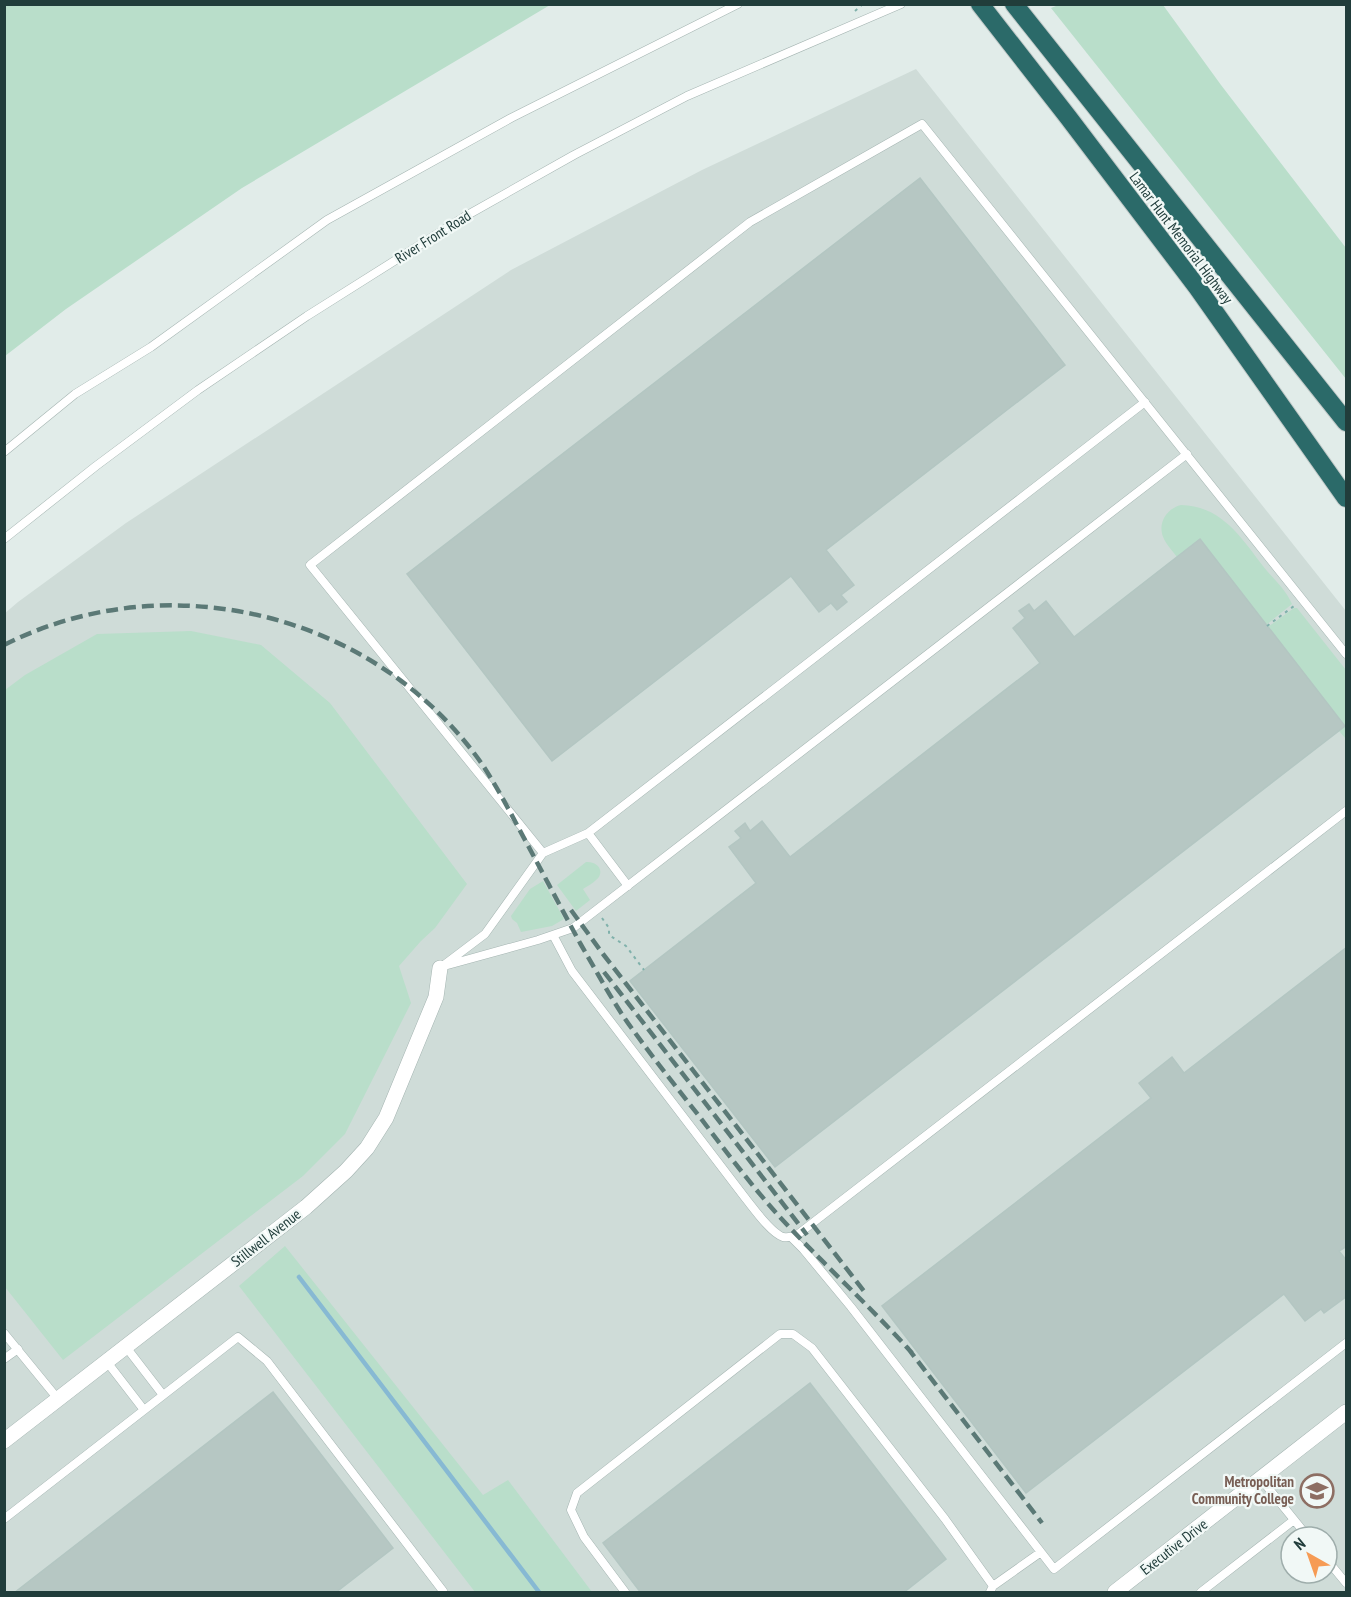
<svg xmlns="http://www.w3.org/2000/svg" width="1351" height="1597" font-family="'PT Sans Narrow',sans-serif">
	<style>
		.built { fill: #cfdcd8; fill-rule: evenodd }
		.green { fill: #b9deca }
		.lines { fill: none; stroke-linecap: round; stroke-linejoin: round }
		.stream { stroke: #87b9d3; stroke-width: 4.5 }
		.building { fill: #b6c7c3; stroke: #b3c6c2; stroke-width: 1.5 }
		.service-casing { stroke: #a4b4b1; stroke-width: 9 }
		.minor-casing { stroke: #a4b4b1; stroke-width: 16 }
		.motorway-casing { stroke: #c1c9c8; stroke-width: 20 }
		.path { stroke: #80b1ab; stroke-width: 2; stroke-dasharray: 3 4.5; stroke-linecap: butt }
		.service { stroke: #fff; stroke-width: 8 }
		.minor { stroke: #fff; stroke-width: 15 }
		.motorway { stroke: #2b6a69; stroke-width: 18 }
		.rail { stroke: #5b7976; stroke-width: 4.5; stroke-dasharray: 12 6; stroke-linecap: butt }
		.labels { text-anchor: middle; stroke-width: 4.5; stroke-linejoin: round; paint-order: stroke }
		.street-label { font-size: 15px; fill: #213d3b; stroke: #f1f8f6 }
		.education-label { font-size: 15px; font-weight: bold; fill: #785e54; stroke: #f1f8f6; text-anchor: end }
	</style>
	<rect width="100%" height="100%" fill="#e1ece9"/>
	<path class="built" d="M916 69 1346 611V1592H5L4 614 18 602 126 523 511 270 702 170ZM1291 1537H1327V1573H1291Z"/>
	<path class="green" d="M5 4H550V5L242 188 66 309 5 356Z
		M1061 4 1163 5 1221 85 1346 248V379L1051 8Z
		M1181 505C1224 506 1243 541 1267 571 1276 581 1287 592 1292 604L1266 625 1200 539 1177 557C1173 552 1168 546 1165 541 1156 526 1165 509 1181 505Z
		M1294 608H1297L1346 670V739L1339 731 1345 726 1268 627Z
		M191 631 261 645 330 703 467 884 435 928 421 941 399 966 411 1003 345 1134 303 1176 63 1360 5 1287V690L25 675 97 634Z
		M586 862C594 861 604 867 599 877 595 882 588 886 583 889L590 900 576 911 557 885Z
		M543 881 564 919 552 926 521 932 517 923 512 919 511 916 530 889Z
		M285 1246 483 1495 508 1480 592 1592H475L239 1286Z"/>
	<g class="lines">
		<path class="stream" d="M299 1277 539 1592"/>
	</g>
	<path class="building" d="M920 178 1065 365 826 550 854 585 841 595 847 602 837 610 831 603 819 612 791 576 552 761 407 574Z
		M1200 539 1345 726 775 1167 630 981 756 883 729 847 741 838 735 831 745 823 750 831 762 821 790 857 1040 663 1013 628 1025 618 1019 611 1029 604 1034 611 1046 601 1074 637Z
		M1347 947V1246L1339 1251 1347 1261V1296L1324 1313 1321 1309 1305 1321 1284 1294 1026 1493 882 1306 1151 1098 1139 1083 1172 1057 1184 1073Z
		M810 1383 946 1559 903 1593H641L603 1543Z
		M273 1392 393 1548 335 1593H14Z"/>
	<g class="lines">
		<defs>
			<path id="service" d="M4 452 75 394 151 347 327 220 511 118 738 4
				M4 539 96 466 198 390 307 316 464 217 574 155 687 96 901 4
				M588 833 628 886
				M543 853 588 833 1145 402
				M553 935 572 971 746 1199C754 1209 771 1233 783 1237 788 1238 792 1237 797 1235L1346 811
				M444 966 538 940 573 928 1187 454
				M440 968 485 934 543 853 310 565 750 222 922 124 1346 654
				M791 1237 803 1249 851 1307 1054 1569 1346 1343
				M4 1333 58 1399
				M126 1347 163 1395
				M4 1359 18 1349
				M107 1362 144 1410
				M1261 1479 1308 1537
				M4 1519 238 1337 267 1361 443 1591 441 1592
				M1327 1560 1346 1583
				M625 1592 584 1537 571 1510 577 1493 780 1334H793L812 1348 945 1519 993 1586
				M990 1592 993 1586 1041 1552
				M1201 1592 1294 1520"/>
			<path id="minor" d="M4 1441 306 1207 346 1171 367 1148 386 1118 436 997 440 968
				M1115 1592 1346 1412"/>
			<path id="motorway" d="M980 4 1068 117 1197 287 1346 498
				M1014 4 1346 422"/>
		</defs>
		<use href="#service" class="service-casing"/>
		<use href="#minor" class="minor-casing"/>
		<use href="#motorway" class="motorway-casing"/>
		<path class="path" d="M855 11 863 4
			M1267 626 1294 606
			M602 918 609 928V935L626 946 644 970"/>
		<use href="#service" class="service"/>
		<use href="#minor" class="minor"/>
		<use href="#motorway" class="motorway"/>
		<path class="rail" d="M4 645C168 562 376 613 482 764 495 784 506 804 517 825 538 864 559 904 580 943 597 972 613 1003 633 1030 654 1059 677 1088 699 1116 725 1150 750 1184 779 1216 822 1263 869 1305 912 1353
			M571 910 603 954 867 1295
			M604 972 807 1235
			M907 1347 1042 1523"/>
	</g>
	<defs>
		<symbol id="university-ring" viewBox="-11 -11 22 22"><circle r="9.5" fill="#f1f8f6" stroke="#8d6e63" stroke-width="1.5"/><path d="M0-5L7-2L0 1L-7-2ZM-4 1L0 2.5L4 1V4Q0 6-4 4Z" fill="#8d6e63"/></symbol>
	</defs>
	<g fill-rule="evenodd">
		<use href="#university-ring" x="1298" y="1472" width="38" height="38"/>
	</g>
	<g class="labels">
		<g class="street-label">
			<text transform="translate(433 237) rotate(-32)" y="5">River Front Road</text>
			<text transform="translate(1181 238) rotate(53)" y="5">Lamar Hunt Memorial Highway</text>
			<text transform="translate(266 1238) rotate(-38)" y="5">Stillwell Avenue</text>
			<text transform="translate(1174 1547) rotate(-38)" y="5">Executive Drive</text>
		</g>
		<g class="education-label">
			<text x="1294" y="1487">Metropolitan<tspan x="1294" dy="17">Community College</tspan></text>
		</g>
	</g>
	<rect width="1351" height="1597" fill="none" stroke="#213d3b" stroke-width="12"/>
	<g transform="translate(1309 1555) rotate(320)"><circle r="28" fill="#f1f8f6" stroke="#9eadab" stroke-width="1.5"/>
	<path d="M0-4.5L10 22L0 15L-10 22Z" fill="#f69b54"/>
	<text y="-9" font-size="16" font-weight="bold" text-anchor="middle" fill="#213d3b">N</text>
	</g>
</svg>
